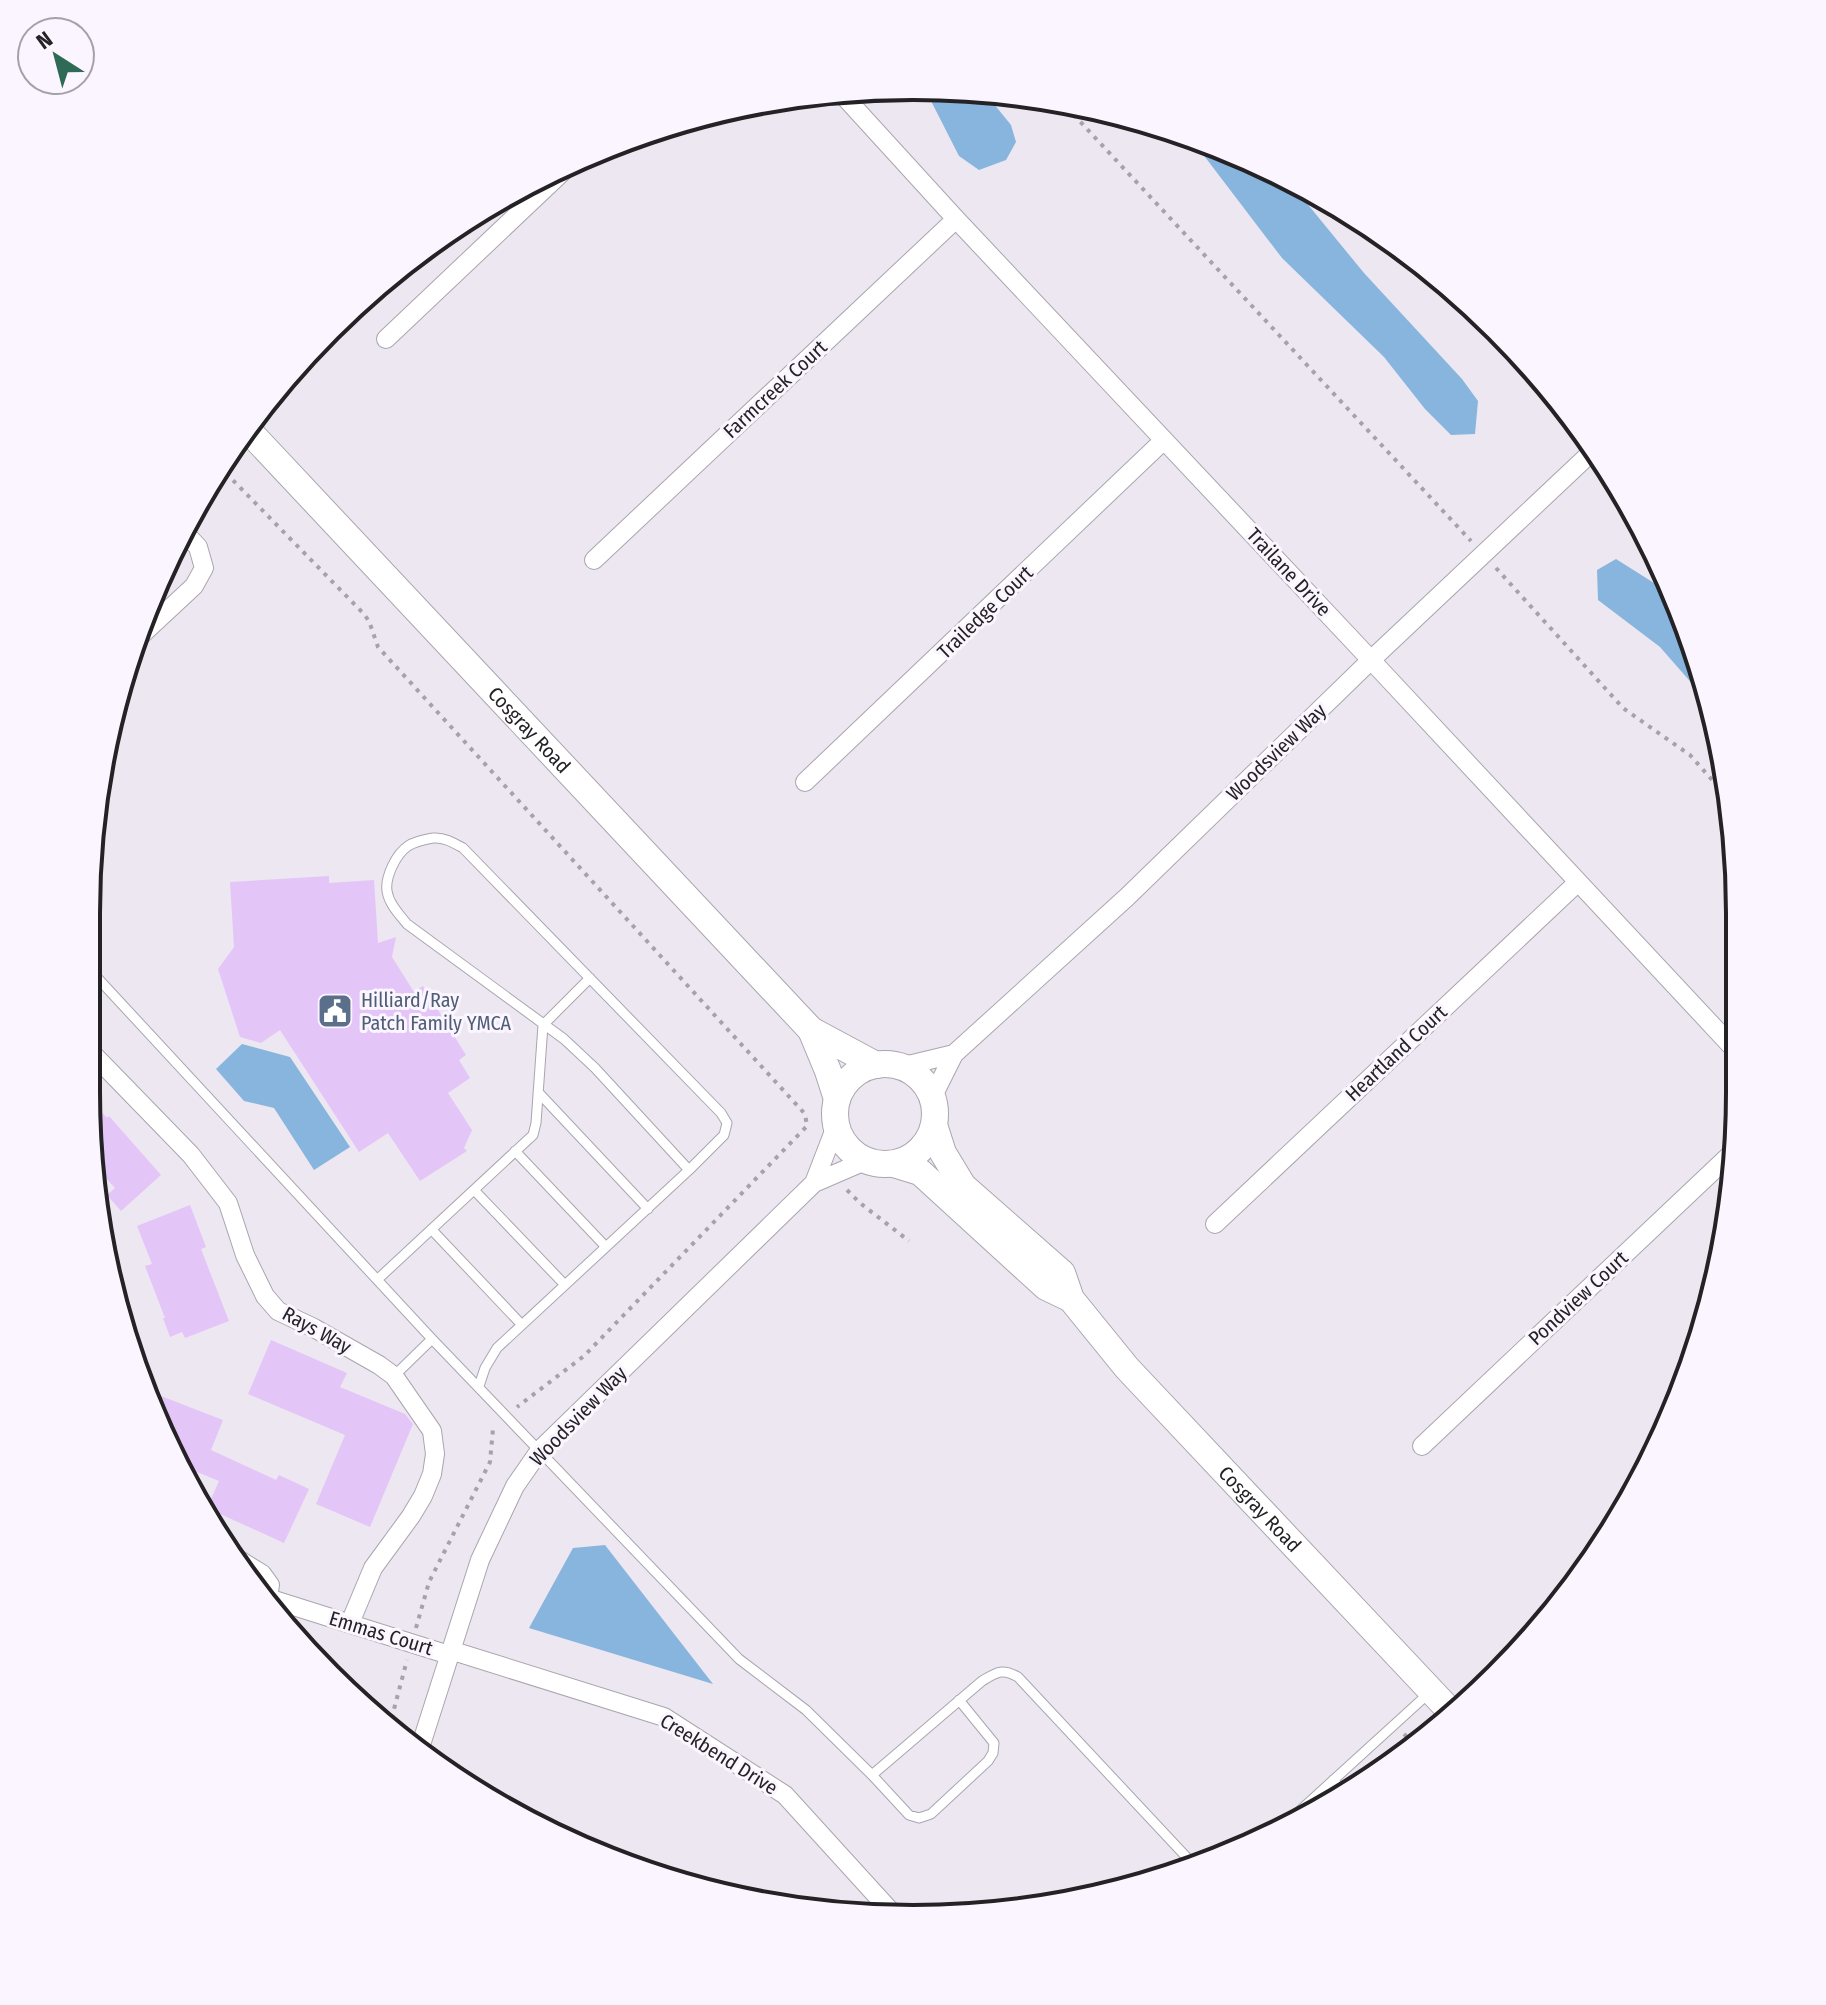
<svg xmlns="http://www.w3.org/2000/svg" width="1826" height="2005" font-family="'Fira Sans Condensed',sans-serif">
	<style>
		.water { fill: #87b5de }
		.building { fill: #e4c5f8 }
		.lines { fill: none; stroke-linecap: round; stroke-linejoin: round }
		.service-casing { stroke: #aaa5ae; stroke-width: 11 }
		.minor-casing { stroke: #aaa5ae; stroke-width: 20 }
		.secondary-casing { stroke: #aaa5ae; stroke-width: 28 }
		.path { stroke: #a6a2a9; stroke-width: 4; stroke-dasharray: 4 6; stroke-linecap: butt }
		.service { stroke: #fff; stroke-width: 9 }
		.minor { stroke: #fff; stroke-width: 18 }
		.secondary { stroke: #fff; stroke-width: 26 }
		.labels { text-anchor: middle; stroke-width: 6; stroke-linejoin: round; paint-order: stroke }
		.street-label { font-size: 20px; fill: #242225; stroke: #fbf5ff }
		.service-label { font-size: 20px; fill: #4e5e75; stroke: #fbf5ff; text-anchor: start }
		.rim { fill: none; stroke: #242225; stroke-width: 4 }
	</style>
	<rect width="100%" height="100%" fill="#ede7f1"/>
	<path class="water" d="M918 87 985 93 1011 125 1016 142 1006 160 979 170 959 156 929 97Z
		M1182 135 1229 149 1253 161 1305 201 1364 273 1462 379 1478 401 1475 434 1451 435 1425 409 1384 357 1282 258 1202 153Z
		M1616 559 1654 583 1686 627 1709 703 1660 647 1598 600 1597 570Z
		M242 1044 290 1057 350 1147 314 1170 274 1108 244 1101 216 1069Z
		M605 1545 713 1684 529 1628 573 1548Z"/>
	<path class="building" d="M329 876V883L374 880 378 943 396 937 392 957 414 992 423 986 466 1055 459 1060 470 1078 448 1093 472 1130 464 1148 467 1151 420 1181 388 1133 359 1152 280 1030 261 1043 240 1037 218 969 234 947 230 882Z
		M86 1094 107 1118 109 1116 161 1175 121 1211 107 1195 115 1188 93 1164Z
		M190 1205 206 1247 201 1249 229 1321 185 1338 182 1332 170 1337 163 1318H165L145 1266 152 1264 137 1226Z
		M271 1340 347 1373 340 1387 405 1414 413 1424 370 1527 316 1504 345 1435 248 1394Z
		M148 1391 223 1420 211 1450 276 1480 279 1475 309 1489 284 1543 207 1508 219 1481 175 1463 171 1457Z"/>
	<g class="lines">
		<defs>
			<path id="service" d="M92 972 432 1339 739 1659 806 1710 872 1775 982 1681C997 1672 1002 1668 1018 1677L1192 1863
				M538 1092 648 1209
				M515 1151 606 1247
				M474 1190 565 1285
				M432 1230 522 1325
				M378 1279 533 1135 536 1123 543 1025 590 978
				M394 1376 432 1339
				M479 1386 485 1368 497 1348 689 1170 724 1135 727 1123 721 1113 463 848C454 843 444 837 433 838 427 839 414 842 408 846 396 854 385 877 387 891 389 904 399 914 407 924L564 1039 595 1068 689 1170
				M872 1775 909 1815 919 1818 931 1814 988 1761 993 1753 994 1743 959 1700
				M1333 1780 1345 1793
				M1272 1836 1429 1693"/>
			<path id="minor" d="M841 93 956 219 1371 660 1737 1052
				M386 339 575 160
				M594 560 956 219
				M136 640 194 586 204 568 198 547 184 532
				M805 782 1164 440
				M88 1049 191 1155 228 1203 245 1255 265 1296 278 1311 314 1328 379 1365 394 1376 432 1431 435 1454 432 1474 423 1496 411 1516 373 1568 350 1623
				M900 1067 954 1054
				M932 1098 954 1054 1127 897 1371 660 1596 448
				M814 1183 836 1126
				M1215 1224 1577 883
				M1422 1446 1734 1151
				M233 1556 262 1574 270 1585 268 1598
				M261 1600 268 1598 449 1655
				M450 1650 664 1717 785 1795 896 1917
				M418 1754 480 1560 515 1486 540 1450 814 1183 865 1161"/>
			<g id="secondary">
				<path id="s1" d="M246 428 811 1030 876 1065"/>
				<path d="M811 1030 828 1071 837 1099"/>
				<circle cx="885" cy="1114" r="50"/>
				<path id="s2" d="M934 1125 943 1153 963 1186 1062 1273 1071 1299 1127 1368 1453 1714"/>
				<path d="M894 1164 920 1172 1046 1287 1071 1299"/>
			</g>
		</defs>
		<use href="#service" class="service-casing"/>
		<use href="#minor" class="minor-casing"/>
		<use href="#secondary" class="secondary-casing"/>
		<path class="path" d="M1060 100 1471 541
			M219 466 363 613 369 621 378 647 805 1114 807 1126 584 1356 517 1407
			M211 480 223 470
			M1496 568 1623 708 1690 755 1729 799
			M847 1190 860 1203 909 1241
			M416 1628 429 1582 490 1462 493 1429 496 1427
			M389 1728 407 1660
			M1404 1734 1417 1747"/>
		<use href="#service" class="service"/>
		<use href="#minor" class="minor"/>
		<use href="#secondary" class="secondary"/>
	</g>
	<defs>
		<symbol id="civic-square" viewBox="-11 -11 22 22"><rect x="-9" y="-9" width="18" height="18" rx="4" fill="#5c6f8a" stroke="#fbf5ff"/><path d="M-.6-6.5H3V-4.5H.6V-3L4-1V1h2V6H-6V1h2V-1L-.6-3ZM-1.2 2.5V6h2.4V2.5Z" fill="#fff"/></symbol>
	</defs>
	<g fill-rule="evenodd">
		<use href="#civic-square" x="315" y="991" width="40" height="40"/>
	</g>
	<g class="labels">
		<g class="street-label">
			<text transform="translate(775 389) rotate(-43)" y="7">Farmcreek Court</text>
			<text transform="translate(1289 572) rotate(47)" y="7">Trailane Drive</text>
			<text transform="translate(985 612) rotate(-44)" y="7">Trailedge Court</text>
			<text dy="7" stroke="none"><textPath href="#s1" startOffset="414">Cosgray Road</textPath></text>
			<text transform="translate(1276 752) rotate(-44)" y="7">Woodsview Way</text>
			<text transform="translate(1396 1053) rotate(-43)" y="7">Heartland Court</text>
			<text transform="translate(1578 1298) rotate(-43)" y="7">Pondview Court</text>
			<text transform="translate(317 1330) rotate(29)" y="7">Rays Way</text>
			<text transform="translate(578 1416) rotate(-46)" y="7">Woodsview Way</text>
			<text dy="7" stroke="none"><textPath href="#s2" startOffset="510">Cosgray Road</textPath></text>
			<text transform="translate(381 1633) rotate(17)" y="7">Emmas Court</text>
			<text transform="translate(719 1754) rotate(32)" y="7">Creekbend Drive</text>
		</g>
		<g class="service-label">
			<text x="361" y="1007">Hilliard/Ray<tspan x="361" dy="23">Patch Family YMCA</tspan></text>
		</g>
	</g>
	<path d="M0 0H1826V2005H0ZM913 100H913A813 813 0 0 1 1726 913V1092A813 813 0 0 1 913 1905H913A813 813 0 0 1 100 1092V913A813 813 0 0 1 913 100Z" fill="#fbf5ff" fill-rule="evenodd"/>
	<path class="rim" d="M913 100H913A813 813 0 0 1 1726 913V1092A813 813 0 0 1 913 1905H913A813 813 0 0 1 100 1092V913A813 813 0 0 1 913 100Z"/>
	<g transform="translate(56 56) rotate(324)"><circle r="38" fill="#fbf5ff" stroke="#a5a1a8" stroke-width="2"/>
	<path d="M0-6L14 30L0 20L-14 30Z" fill="#2e6a55"/>
	<text y="-12" font-size="22" font-weight="bold" text-anchor="middle" fill="#242225">N</text>
	</g>
</svg>
